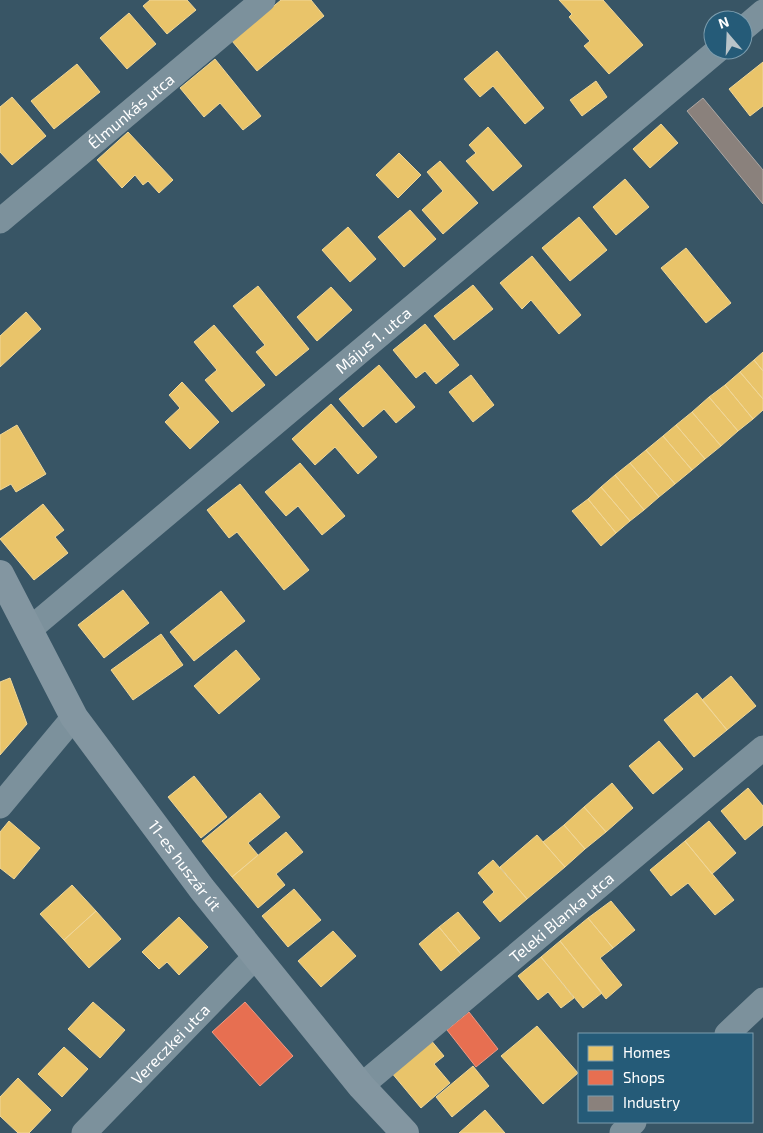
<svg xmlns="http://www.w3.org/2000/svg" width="763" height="1133" font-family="'Exo 2',sans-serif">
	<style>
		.homes { fill: #e9c46a; stroke: #f0d697 }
		.shops { fill: #e76f51; stroke: #ee9a85 }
		.industry { fill: #8a817c; stroke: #ada7a3 }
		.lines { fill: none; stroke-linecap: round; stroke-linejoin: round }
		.minor { stroke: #7c919c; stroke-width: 25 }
		.secondary { stroke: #8396a1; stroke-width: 28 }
		.labels { text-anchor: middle; stroke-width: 5; stroke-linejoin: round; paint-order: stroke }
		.street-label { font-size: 16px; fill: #fff; stroke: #255b78 }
	</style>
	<rect width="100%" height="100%" fill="#385565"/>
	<path class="homes" d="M150 0H187L196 10 167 34 143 6Z
		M281 0H311L324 16 257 71 232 41Z
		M559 0H603L643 45 609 74 584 46 590 41 569 17 572 14Z
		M129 13 156 44 127 69 100 38Z
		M497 51 544 108 525 124 493 86 480 97 464 79Z
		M215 59 261 116 243 130 220 103 204 117 180 88Z
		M763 62V106L750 116 729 89Z
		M77 64 100 92 54 129 31 101Z
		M596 81 607 97 582 116 570 100Z
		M12 97 46 136 12 165 0 152V107Z
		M661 124 678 143 650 168 633 149Z
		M488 127 522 166 493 191 466 161 476 153 469 145Z
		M128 132 173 180 159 193 148 181 143 185 135 175 122 188 97 160Z
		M399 153 421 175 398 198 376 175Z
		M440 161 478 203 443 234 422 210 443 191 427 172Z
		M625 179 649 207 616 235 593 207Z
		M410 210 436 239 404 267 378 237Z
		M579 217 607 250 570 281 542 248Z
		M348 227 376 259 350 282 322 250Z
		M686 248 731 303 706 323 661 268Z
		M532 256 581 315 559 334 531 300 522 309 500 283Z
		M473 285 493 309 454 340 434 316Z
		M258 286 309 349 276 376 256 352 265 345 233 306Z
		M331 287 352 310 317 341 297 317Z
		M26 312 41 329 0 367V336Z
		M425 324 459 365 436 384 425 371 416 378 393 350Z
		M214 325 265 385 232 412 205 380 217 370 194 342Z
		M763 352V371L754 360Z
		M754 360 763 371V399L740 372Z
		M379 365 415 407 396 423 384 409 363 427 339 399Z
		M740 372 763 399V410L753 419 725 385Z
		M471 375 494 405 473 422 449 392Z
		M182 382 219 422 190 449 165 422 180 408 169 395Z
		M725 385 753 419 738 431 709 397Z
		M709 397 738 431 721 446 692 412Z
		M331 404 377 457 358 474 335 447 315 465 292 439Z
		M692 412 721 446 705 459 676 425Z
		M17 425 46 474 16 492 11 484 0 490V435Z
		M676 425 705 459 692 470 663 436Z
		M663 436 692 470 675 484 646 450Z
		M646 450 675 484 659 497 630 463Z
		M300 463 345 516 322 535 298 506 286 516 265 492Z
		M630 463 659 497 644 510 615 475Z
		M615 475 644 510 630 521 601 487Z
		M240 484 309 570 284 590 237 532 229 538 207 510Z
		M601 487 630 521 616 533 588 499Z
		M588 499 616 533 601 546 572 511Z
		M43 504 64 530 55 537 68 553 34 580 0 539Z
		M123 590 149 623 104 658 78 625Z
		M221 591 245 621 194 661 170 632Z
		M161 634 183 665 133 700 111 670Z
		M236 650 260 679 219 714 194 686Z
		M731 676 756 706 727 730 702 700Z
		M10 678 27 724 0 755V682Z
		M697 693 727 730 694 757 664 720Z
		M659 741 683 769 653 794 629 766Z
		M194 776 227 817 201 838 168 797Z
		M612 783 633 808 606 832 584 807Z
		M748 788 763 806V825L745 840 721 811Z
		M260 793 280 817 248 843 258 855 232 877 202 841Z
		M584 807 606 832 585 849 564 825Z
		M9 821 40 848 14 879 0 868V832Z
		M709 821 736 853 712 874 685 841Z
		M564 825 585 849 565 867 543 842Z
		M286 832 303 852 276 874 285 885 258 908 232 877Z
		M537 835 565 867 527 899 500 867Z
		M685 841 734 900 715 915 688 883 671 896 650 870Z
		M493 860 527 899 500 922 483 902 494 892 478 873Z
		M72 885 96 911 64 940 40 914Z
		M294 889 321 920 288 947 262 916Z
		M611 901 635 930 613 948 588 918Z
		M96 911 121 939 89 968 64 940Z
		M458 912 480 938 461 954 439 927Z
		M179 917 208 947 179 975 167 962 159 969 142 952Z
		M588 918 613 948 600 958 622 985 606 999 560 941Z
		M439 927 461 954 441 971 419 944Z
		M333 931 356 956 321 987 298 961Z
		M560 941 602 993 583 1008 541 957Z
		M541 957 574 998 561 1008 548 992 538 1000 518 976Z
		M93 1002 125 1030 100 1058 68 1029Z
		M537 1026 578 1073 543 1104 501 1056Z
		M430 1039 444 1056 434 1064 450 1083 421 1108 391 1072Z
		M64 1047 88 1069 62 1097 38 1074Z
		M473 1066 489 1086 452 1117 436 1097Z
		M18 1078 51 1110 29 1133H18L0 1116V1097Z
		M485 1110 505 1133H459Z"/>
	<path class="shops" d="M245 1002 293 1056 260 1086 212 1032Z
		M469 1012 498 1049 476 1067 447 1030Z"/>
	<path class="industry" d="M703 98 763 170V204L687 111Z"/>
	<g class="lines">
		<g class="minor">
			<path d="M743 29 763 12"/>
			<path id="s1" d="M0 221 263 0"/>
			<path id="s2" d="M29 630 718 50"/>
			<path d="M0 806 74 717"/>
			<path d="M727 1034 763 1000"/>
			<path id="s3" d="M361 1086 763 748"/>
			<path id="s4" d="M84 1133 256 956"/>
			<path d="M622 1133 634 1122"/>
		</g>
		<path class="secondary" id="s5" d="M0 574 74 717 202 889 361 1086 405 1133"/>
	</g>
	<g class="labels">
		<g class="street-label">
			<text dy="6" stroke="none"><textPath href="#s1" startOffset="171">Élmunkás utca</textPath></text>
			<text dy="6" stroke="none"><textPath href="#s2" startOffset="450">Május 1. utca</textPath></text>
			<text dy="6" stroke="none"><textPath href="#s5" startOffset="346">11-es huszár út</textPath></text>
			<text dy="6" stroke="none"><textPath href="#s3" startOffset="262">Teleki Blanka utca</textPath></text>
			<text dy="6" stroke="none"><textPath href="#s4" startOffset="124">Vereczkei utca</textPath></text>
		</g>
	</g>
	<rect x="578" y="1033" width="175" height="90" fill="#255b78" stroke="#7c9dae"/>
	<rect x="588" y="1046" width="25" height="15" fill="#e9c46a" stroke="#7c9dae"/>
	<text x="623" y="1058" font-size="15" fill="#ffffff">Homes</text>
	<rect x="588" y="1070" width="25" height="15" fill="#e76f51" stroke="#7c9dae"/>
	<text x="623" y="1083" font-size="15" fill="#ffffff">Shops</text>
	<rect x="588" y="1096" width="25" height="15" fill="#8a817c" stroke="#7c9dae"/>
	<text x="623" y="1108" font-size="15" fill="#ffffff">Industry</text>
	<g transform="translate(728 35) rotate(341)"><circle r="24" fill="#255b78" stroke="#7c9dae"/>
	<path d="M0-4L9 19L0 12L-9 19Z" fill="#b9c4c9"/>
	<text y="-8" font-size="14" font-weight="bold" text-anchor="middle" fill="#ffffff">N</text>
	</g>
</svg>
